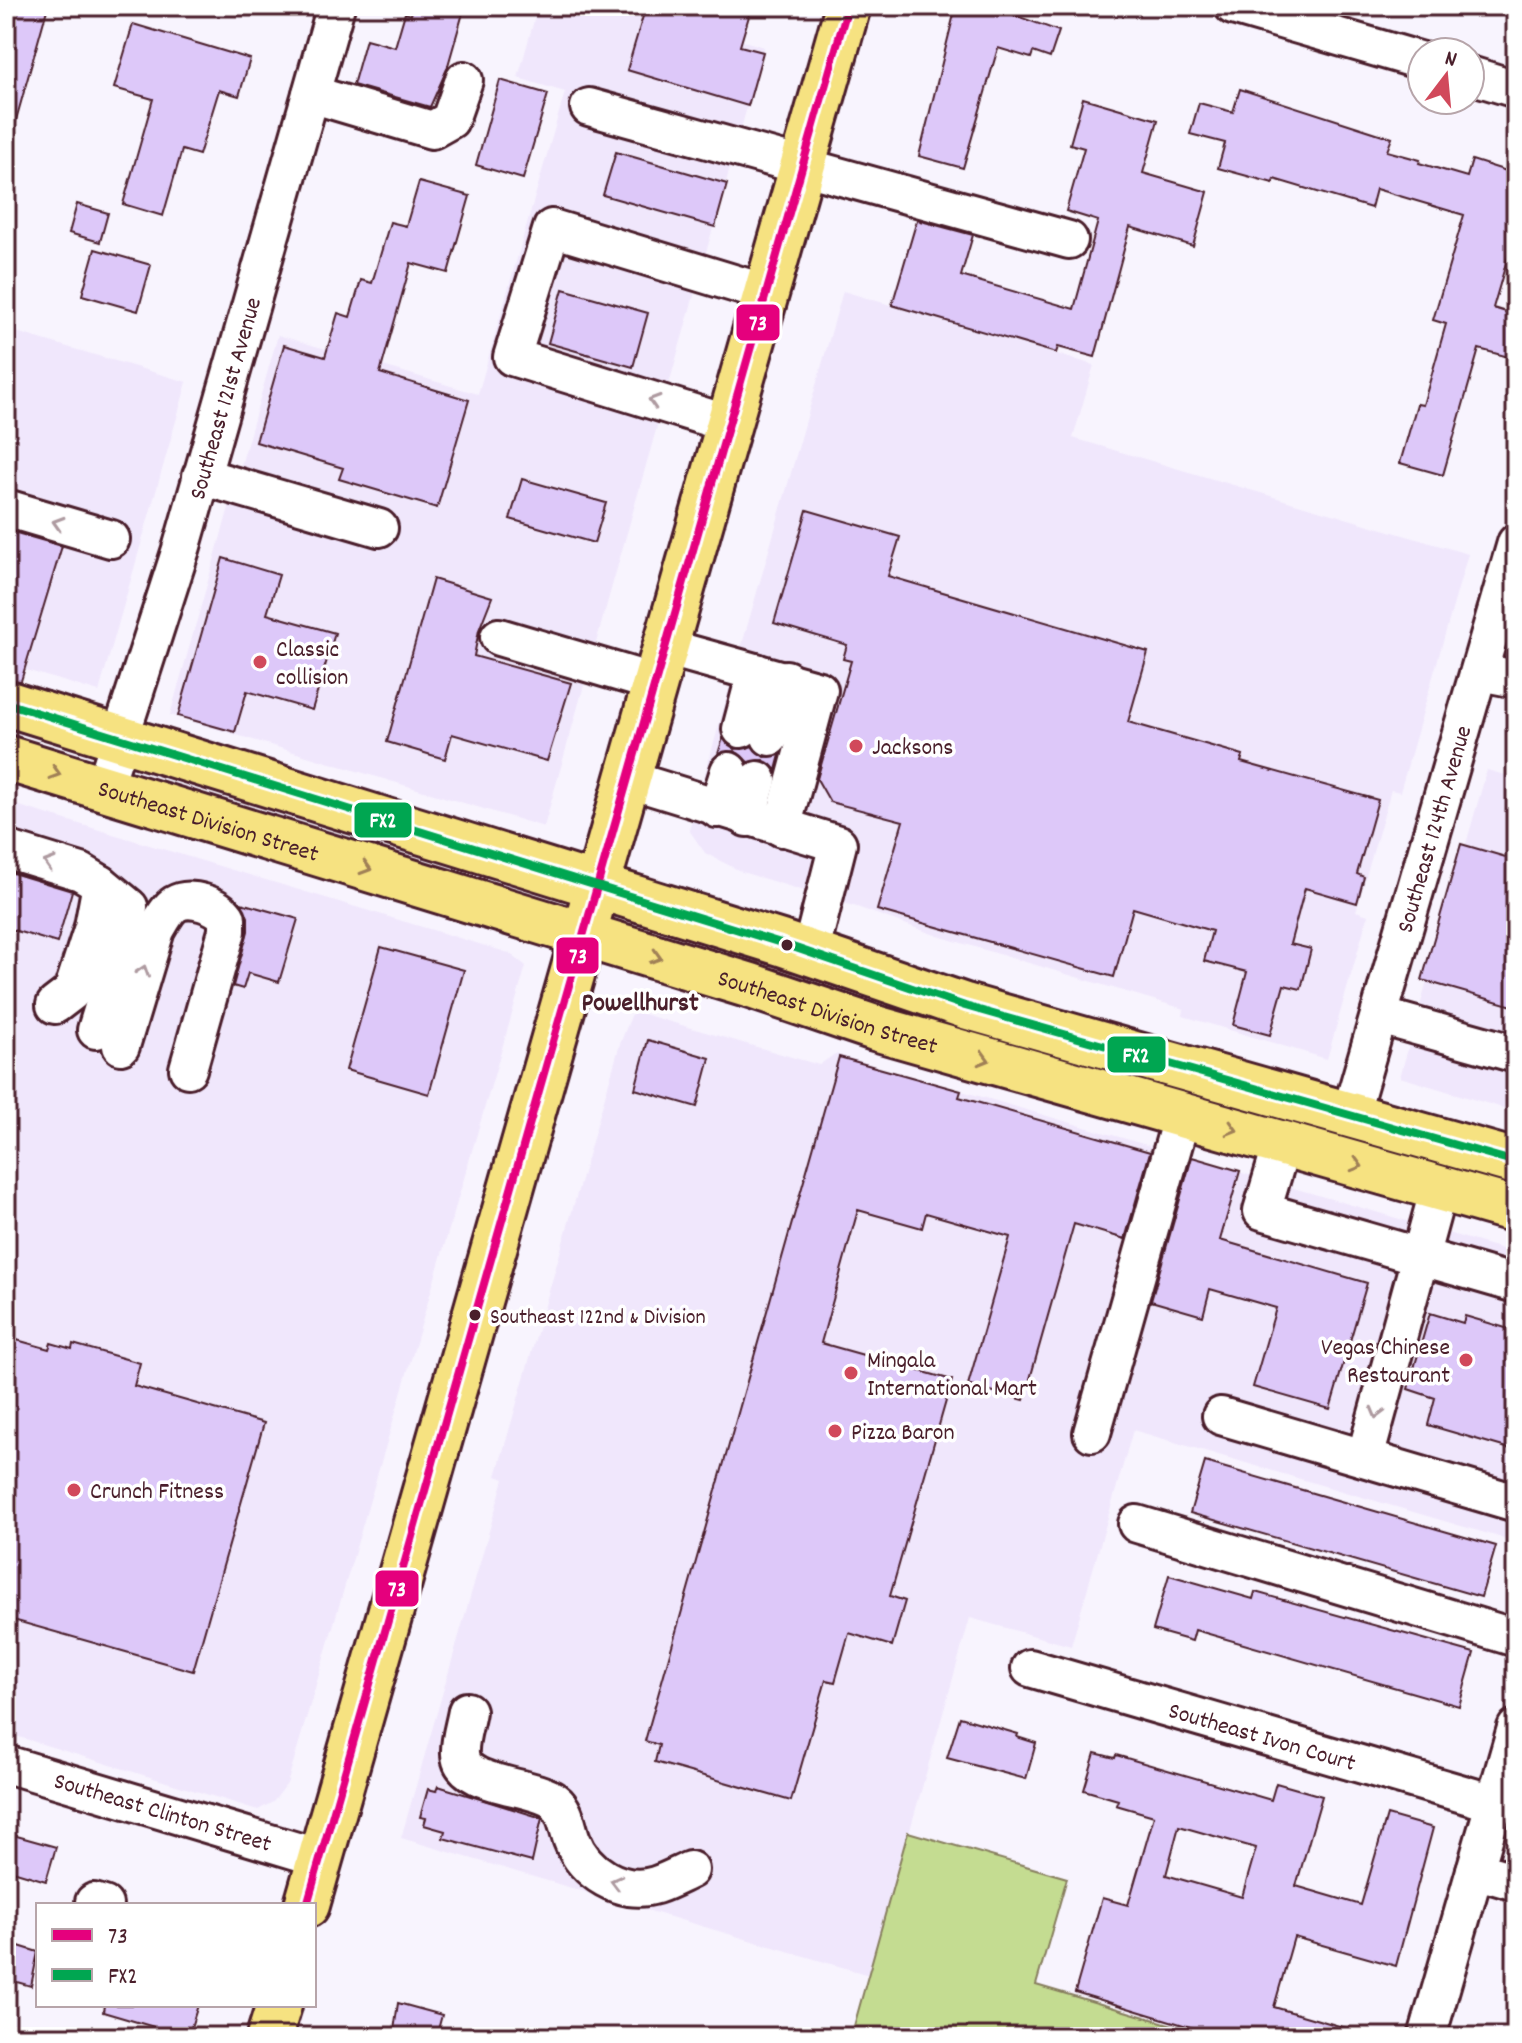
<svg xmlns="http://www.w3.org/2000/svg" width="1522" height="2043" font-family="Dekko,sans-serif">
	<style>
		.built { fill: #f0e7fc }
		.green { fill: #c4dc91; stroke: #877e5e; stroke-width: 2 }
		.building { fill: #ddc8f9; stroke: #4a1f2b; stroke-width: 2; fill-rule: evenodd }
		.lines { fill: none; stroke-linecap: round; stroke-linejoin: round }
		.minor-casing { stroke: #4a1f2b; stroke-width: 42 }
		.major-casing { stroke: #4a1f2b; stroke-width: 50 }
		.minor { stroke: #fff; stroke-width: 36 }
		.major { stroke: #f6e281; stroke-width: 44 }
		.bus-1-casing { stroke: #fff; stroke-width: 14 }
		.bus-2-casing { stroke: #fff; stroke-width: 14 }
		.bus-1 { stroke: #e5007d; stroke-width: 8 }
		.bus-2 { stroke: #00a651; stroke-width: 8 }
		.oneway { stroke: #ae9aa0 }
		.oneway2 { stroke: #a08056 }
		.poi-dot { fill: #d1495b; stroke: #fff; stroke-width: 3 }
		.bus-dot { fill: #4a1f2b; stroke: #fff; stroke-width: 3 }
		.labels { text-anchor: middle; stroke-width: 7; stroke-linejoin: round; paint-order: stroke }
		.bus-label { font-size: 22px; fill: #4a1f2b; stroke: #fff; text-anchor: start }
		.street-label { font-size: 24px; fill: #4a1f2b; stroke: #fff }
		.poi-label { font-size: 24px; fill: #4a1f2b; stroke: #fff; text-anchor: start }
		.neighbourhood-label { font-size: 26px; font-weight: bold; fill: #4a1f2b; stroke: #fff }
		.line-badge { stroke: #fff; stroke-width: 3 }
		.badge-label { font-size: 22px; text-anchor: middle; font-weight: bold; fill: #fff }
	</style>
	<rect width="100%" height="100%" fill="#f8f4fe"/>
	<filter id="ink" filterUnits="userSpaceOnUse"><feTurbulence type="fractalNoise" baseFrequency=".0125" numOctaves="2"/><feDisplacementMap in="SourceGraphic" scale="16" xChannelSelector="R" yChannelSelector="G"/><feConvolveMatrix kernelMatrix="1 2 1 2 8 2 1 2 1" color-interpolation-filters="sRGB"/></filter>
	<g filter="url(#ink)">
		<path class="built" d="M538 6H623L764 47 544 827 170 715 278 335 478 394 565 92 518 78Z
			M843 291 1094 365 1073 438 1468 554 1400 792 1391 790 1356 911 1368 915 1327 1059 1183 1016 1184 1009 938 936 857 907 742 872 705 853 689 830Z
			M6 329 187 382 99 692 6 664Z
			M1487 770 1516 778V1112L1400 1077Z
			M6 802 509 953 526 966 287 1784 273 1802 258 1810 6 1733Z
			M633 1011 819 1065 835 1054 1516 1253V1542L1133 1430 1071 1646 970 1618 869 1975 401 1838 504 1479 496 1476 620 1044Z"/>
		<path class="green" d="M908 1832 1067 1878 1036 1985 1213 2037H851Z"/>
		<path class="building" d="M6 6H48L14 127 6 126Z
			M413 6H465L447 69 430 107 353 85 366 39 395 47 405 13 411 15Z
			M646 6H752L740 46 763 52 748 106 627 70Z
			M956 6H1014L1011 14 1059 31 1050 58 1033 52 1031 58 998 48 963 168 919 156Z
			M133 24 250 59 239 96 219 90 199 155 182 150 163 216 123 204 153 99 114 88Z
			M500 80 548 94 523 179 476 165Z
			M1240 89 1392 138 1387 151 1420 160 1419 163 1467 177 1472 160 1516 174V229L1493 308 1516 315V359L1479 349 1443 475 1400 463 1417 404 1423 405 1446 324 1433 320 1464 215 1376 189 1371 208 1274 179 1273 183 1218 168 1225 143 1190 134 1199 103 1233 112Z
			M1083 98 1158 120 1143 173 1208 192 1193 246 1130 227 1095 357 1058 347 1056 353 892 305 917 220 973 235 961 276 1074 309 1098 221 1066 211 1084 148 1070 144Z
			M616 152 727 184 715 227 603 195Z
			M419 182 470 196 448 273 411 263 380 373 469 400 437 508 339 479 343 468 256 442 284 345 325 357 338 313 350 317 361 280 372 283 390 222 406 226Z
			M77 204 108 213 100 242 69 233Z
			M95 249 151 265 138 311 82 295Z
			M563 289 648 313 633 367 548 343Z
			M522 479 606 503 594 543 510 519Z
			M807 510 900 537 888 576 1148 652 1128 722 1243 755 1241 762 1378 800 1357 874 1364 877 1357 903 1305 888 1290 944 1311 949 1301 989 1284 985 1270 1035 1233 1025 1247 972 1204 961 1212 931 1133 908 1114 977 877 910 903 821 830 802 817 779 851 661 843 659 847 645 774 623Z
			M6 530 62 546 21 681 6 679Z
			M223 558 279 575 267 614 335 633 312 710 247 691 235 732 178 716Z
			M433 579 492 597 479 630 474 656 571 683 547 761 452 734 445 759 387 742Z
			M723 738 735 749 752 746 764 757 780 755 776 770 763 760 748 762 735 751 718 754Z
			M1461 844 1516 860V1007L1422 980Z
			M6 871 72 891 57 943 6 928Z
			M241 903 298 919 279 982 248 973 243 989 233 986 248 931V917Z
			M381 947 464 970 429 1094 346 1070Z
			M648 1040 710 1058 697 1107 635 1089Z
			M839 1057 961 1091 959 1097 1150 1152 1125 1239 1074 1224 1024 1400 968 1385 1010 1237 926 1213 922 1228 858 1210 821 1343 952 1380 890 1596 905 1601 892 1646 849 1633 835 1682 826 1680 791 1801 655 1762 659 1745 645 1741Z
			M1192 1157 1240 1171 1220 1240 1367 1283 1330 1409 1253 1387 1276 1308 1210 1289 1203 1316 1151 1301Z
			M1430 1313 1463 1323 1465 1316 1516 1331V1431L1510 1449 1428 1425 1435 1398 1408 1389Z
			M6 1337 49 1349 51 1343 72 1349 73 1344 140 1363 134 1386 264 1423 193 1671 6 1618Z
			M1205 1462 1496 1546 1481 1597 1190 1513Z
			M1169 1575 1253 1599 1255 1592 1474 1653 1459 1706 1195 1630 1192 1641 1153 1630Z
			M960 1717 1018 1734 1017 1737 1036 1743 1026 1779 947 1758Z
			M1095 1753 1115 1758 1116 1755 1271 1800 1276 1783 1322 1796 1296 1886 1361 1905 1387 1815 1433 1828 1396 1966 1294 1937 1274 2007 1353 2030 1352 2037H1223L1075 1992 1102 1898 1128 1905 1154 1816 1116 1805 1118 1800 1084 1790ZM1179 1826 1256 1848 1242 1897 1166 1875Z
			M438 1786 542 1818 532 1862 443 1838 445 1831 424 1825 426 1818 420 1817 428 1789 436 1791Z
			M6 1833 56 1847 46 1881 6 1869Z
			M6 1942 38 1952 31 1986 6 1979Z
			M398 2003 442 2015 436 2037H393Z
			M104 2005H198L188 2037 103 2012Z"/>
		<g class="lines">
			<defs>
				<g id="minor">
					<path d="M1233 6 1422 61"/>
					<path d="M1470 75 1516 89"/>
					<path d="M311 94 432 130 450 120 464 80"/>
					<path d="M589 107 1069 240"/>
					<path d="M729 424 512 357 552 228 766 293"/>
					<path d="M201 476 379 528"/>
					<path d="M6 508 111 539"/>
					<path d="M499 637 655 683"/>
					<path d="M665 647 819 690 782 828"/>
					<path d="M1480 672 1516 679"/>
					<path d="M741 729 756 672"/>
					<path d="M770 737 786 679"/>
					<path d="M627 779 838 844 810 954"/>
					<path id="s1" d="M104 788 182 546 336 6"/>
					<path d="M717 809 729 771"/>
					<path d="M747 818 758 780"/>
					<path d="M6 849 81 872 101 884 93 927 72 992 55 1005"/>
					<path d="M1380 1016 1516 1054"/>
					<path d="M96 1030 123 942 129 907 101 884"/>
					<path d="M121 1046 156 930C161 922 167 909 175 904 190 895 218 905 227 918V931L188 1069"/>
					<path id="s2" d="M1350 1115 1516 543"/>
					<path d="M1282 1144 1262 1211 1516 1284"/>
					<path d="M1221 1416 1516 1503"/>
					<path d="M1092 1433 1182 1115"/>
					<path d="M1365 1458 1439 1188"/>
					<path d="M1137 1524 1516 1638"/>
					<path id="s3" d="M1030 1668 1494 1803"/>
					<path d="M467 1711C465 1724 459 1740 460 1754 461 1787 532 1784 554 1801 566 1810 567 1827 572 1840 584 1872 621 1896 656 1885 668 1881 679 1875 690 1870"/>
					<path id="s4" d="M6 1764 320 1858"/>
					<path d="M1475 1870 1516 1882"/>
					<path d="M94 1902 104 1905"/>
					<path d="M1427 2037 1516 1728"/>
				</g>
				<g id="major">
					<path d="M6 703 781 943 965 1006 1516 1162"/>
					<path id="s5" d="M6 758 751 986 875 1028 1516 1210"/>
					<path d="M307 1905 848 6"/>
					<path d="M269 2037 279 2005"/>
				</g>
			</defs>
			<use href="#minor" class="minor-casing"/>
			<use href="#major" class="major-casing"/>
			<use href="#minor" class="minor"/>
			<use href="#major" class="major"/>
			<defs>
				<path id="bus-1" d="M307 1905 848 6"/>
				<path id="bus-2" d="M6 703 781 943 965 1006 1516 1162"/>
			</defs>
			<use href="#bus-1" class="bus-1-casing"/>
			<use href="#bus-2" class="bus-2-casing"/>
			<use href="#bus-1" class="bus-1"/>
			<use href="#bus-2" class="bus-2"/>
		</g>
		<defs><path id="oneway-chevron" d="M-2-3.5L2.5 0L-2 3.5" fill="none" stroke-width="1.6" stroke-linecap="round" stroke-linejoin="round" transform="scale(2)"/></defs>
		<g class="oneway">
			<use href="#oneway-chevron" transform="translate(654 401) rotate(-163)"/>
			<use href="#oneway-chevron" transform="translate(58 523) rotate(-163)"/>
			<use href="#oneway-chevron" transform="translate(49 863) rotate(-163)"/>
			<use href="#oneway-chevron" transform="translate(143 971) rotate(-72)"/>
			<use href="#oneway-chevron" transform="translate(1377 1413) rotate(105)"/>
			<use href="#oneway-chevron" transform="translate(616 1882) rotate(-165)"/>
		</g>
		<g class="oneway2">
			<use href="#oneway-chevron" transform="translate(55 773) rotate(17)"/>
			<use href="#oneway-chevron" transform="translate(366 868) rotate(17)"/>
			<use href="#oneway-chevron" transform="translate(656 957) rotate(17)"/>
			<use href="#oneway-chevron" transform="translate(984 1059) rotate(16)"/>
			<use href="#oneway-chevron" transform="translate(1232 1129) rotate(16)"/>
			<use href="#oneway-chevron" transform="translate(1357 1165) rotate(16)"/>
		</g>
	</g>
	<g class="poi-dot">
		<circle cx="260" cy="662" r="8"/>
		<circle cx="856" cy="746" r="8"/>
		<circle cx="1466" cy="1360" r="8"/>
		<circle cx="851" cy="1373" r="8"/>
		<circle cx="835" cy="1431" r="8"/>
		<circle cx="74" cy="1490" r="8"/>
	</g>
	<g class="bus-dot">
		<circle cx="787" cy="945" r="7"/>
		<circle cx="475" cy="1315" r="7"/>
	</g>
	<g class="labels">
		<g class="bus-label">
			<text x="490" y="1323">Southeast 122nd &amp; Division</text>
		</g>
		<g class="street-label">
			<text dy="8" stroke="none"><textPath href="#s1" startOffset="408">Southeast 121st Avenue</textPath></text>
			<text dy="8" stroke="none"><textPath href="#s5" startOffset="212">Southeast Division Street</textPath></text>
			<text dy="8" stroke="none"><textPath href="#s2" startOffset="298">Southeast 124th Avenue</textPath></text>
			<text dy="8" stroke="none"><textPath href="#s5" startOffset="860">Southeast Division Street</textPath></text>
			<text dy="8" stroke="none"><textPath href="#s3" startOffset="242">Southeast Ivon Court</textPath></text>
			<text dy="8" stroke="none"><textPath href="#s4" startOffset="164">Southeast Clinton Street</textPath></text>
		</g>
		<g class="poi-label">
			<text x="276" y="656">Classic<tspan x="276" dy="28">collision</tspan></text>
			<text x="872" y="754">Jacksons</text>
			<text x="1450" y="1354" text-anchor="end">Vegas Chinese<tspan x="1450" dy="28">Restaurant</tspan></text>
			<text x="867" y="1367">Mingala<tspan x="867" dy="28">International Mart</tspan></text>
			<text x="851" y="1439">Pizza Baron</text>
			<text x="90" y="1498">Crunch Fitness</text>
		</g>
		<g class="neighbourhood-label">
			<text x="640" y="1010">Powellhurst</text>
		</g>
	</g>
	<g class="line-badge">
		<rect x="735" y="303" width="46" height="39" rx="8" fill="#e5007d"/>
		<rect x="353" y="801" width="60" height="38" rx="8" fill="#00a651"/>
		<rect x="555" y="936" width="45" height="39" rx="8" fill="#e5007d"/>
		<rect x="1106" y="1035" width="61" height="39" rx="8" fill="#00a651"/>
		<rect x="374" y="1569" width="46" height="39" rx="8" fill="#e5007d"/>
	</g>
	<g class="badge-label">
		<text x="758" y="330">73</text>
		<text x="383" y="827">FX2</text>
		<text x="578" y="963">73</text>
		<text x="1136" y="1062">FX2</text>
		<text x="397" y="1596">73</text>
	</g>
	<rect width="1522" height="2043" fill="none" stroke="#fff" stroke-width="32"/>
	<rect x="16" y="16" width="1490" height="2011" fill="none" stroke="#4a1f2b" stroke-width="3" filter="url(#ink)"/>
	<rect x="36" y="1903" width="280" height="104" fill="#ffffff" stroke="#b7a5aa" stroke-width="2"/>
	<rect x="52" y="1929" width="40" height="12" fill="#e5007d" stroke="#b7a5aa" stroke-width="2"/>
	<text x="108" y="1943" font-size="24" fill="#4a1f2b">73</text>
	<rect x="52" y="1969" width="40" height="12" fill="#00a651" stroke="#b7a5aa" stroke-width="2"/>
	<text x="108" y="1983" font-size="24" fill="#4a1f2b">FX2</text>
	<g transform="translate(1446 76) rotate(16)"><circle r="38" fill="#ffffff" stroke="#b7a5aa" stroke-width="2"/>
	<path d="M0-6L14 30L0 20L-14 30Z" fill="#d1495b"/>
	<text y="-12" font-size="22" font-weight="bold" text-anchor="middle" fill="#4a1f2b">N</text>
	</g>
</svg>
